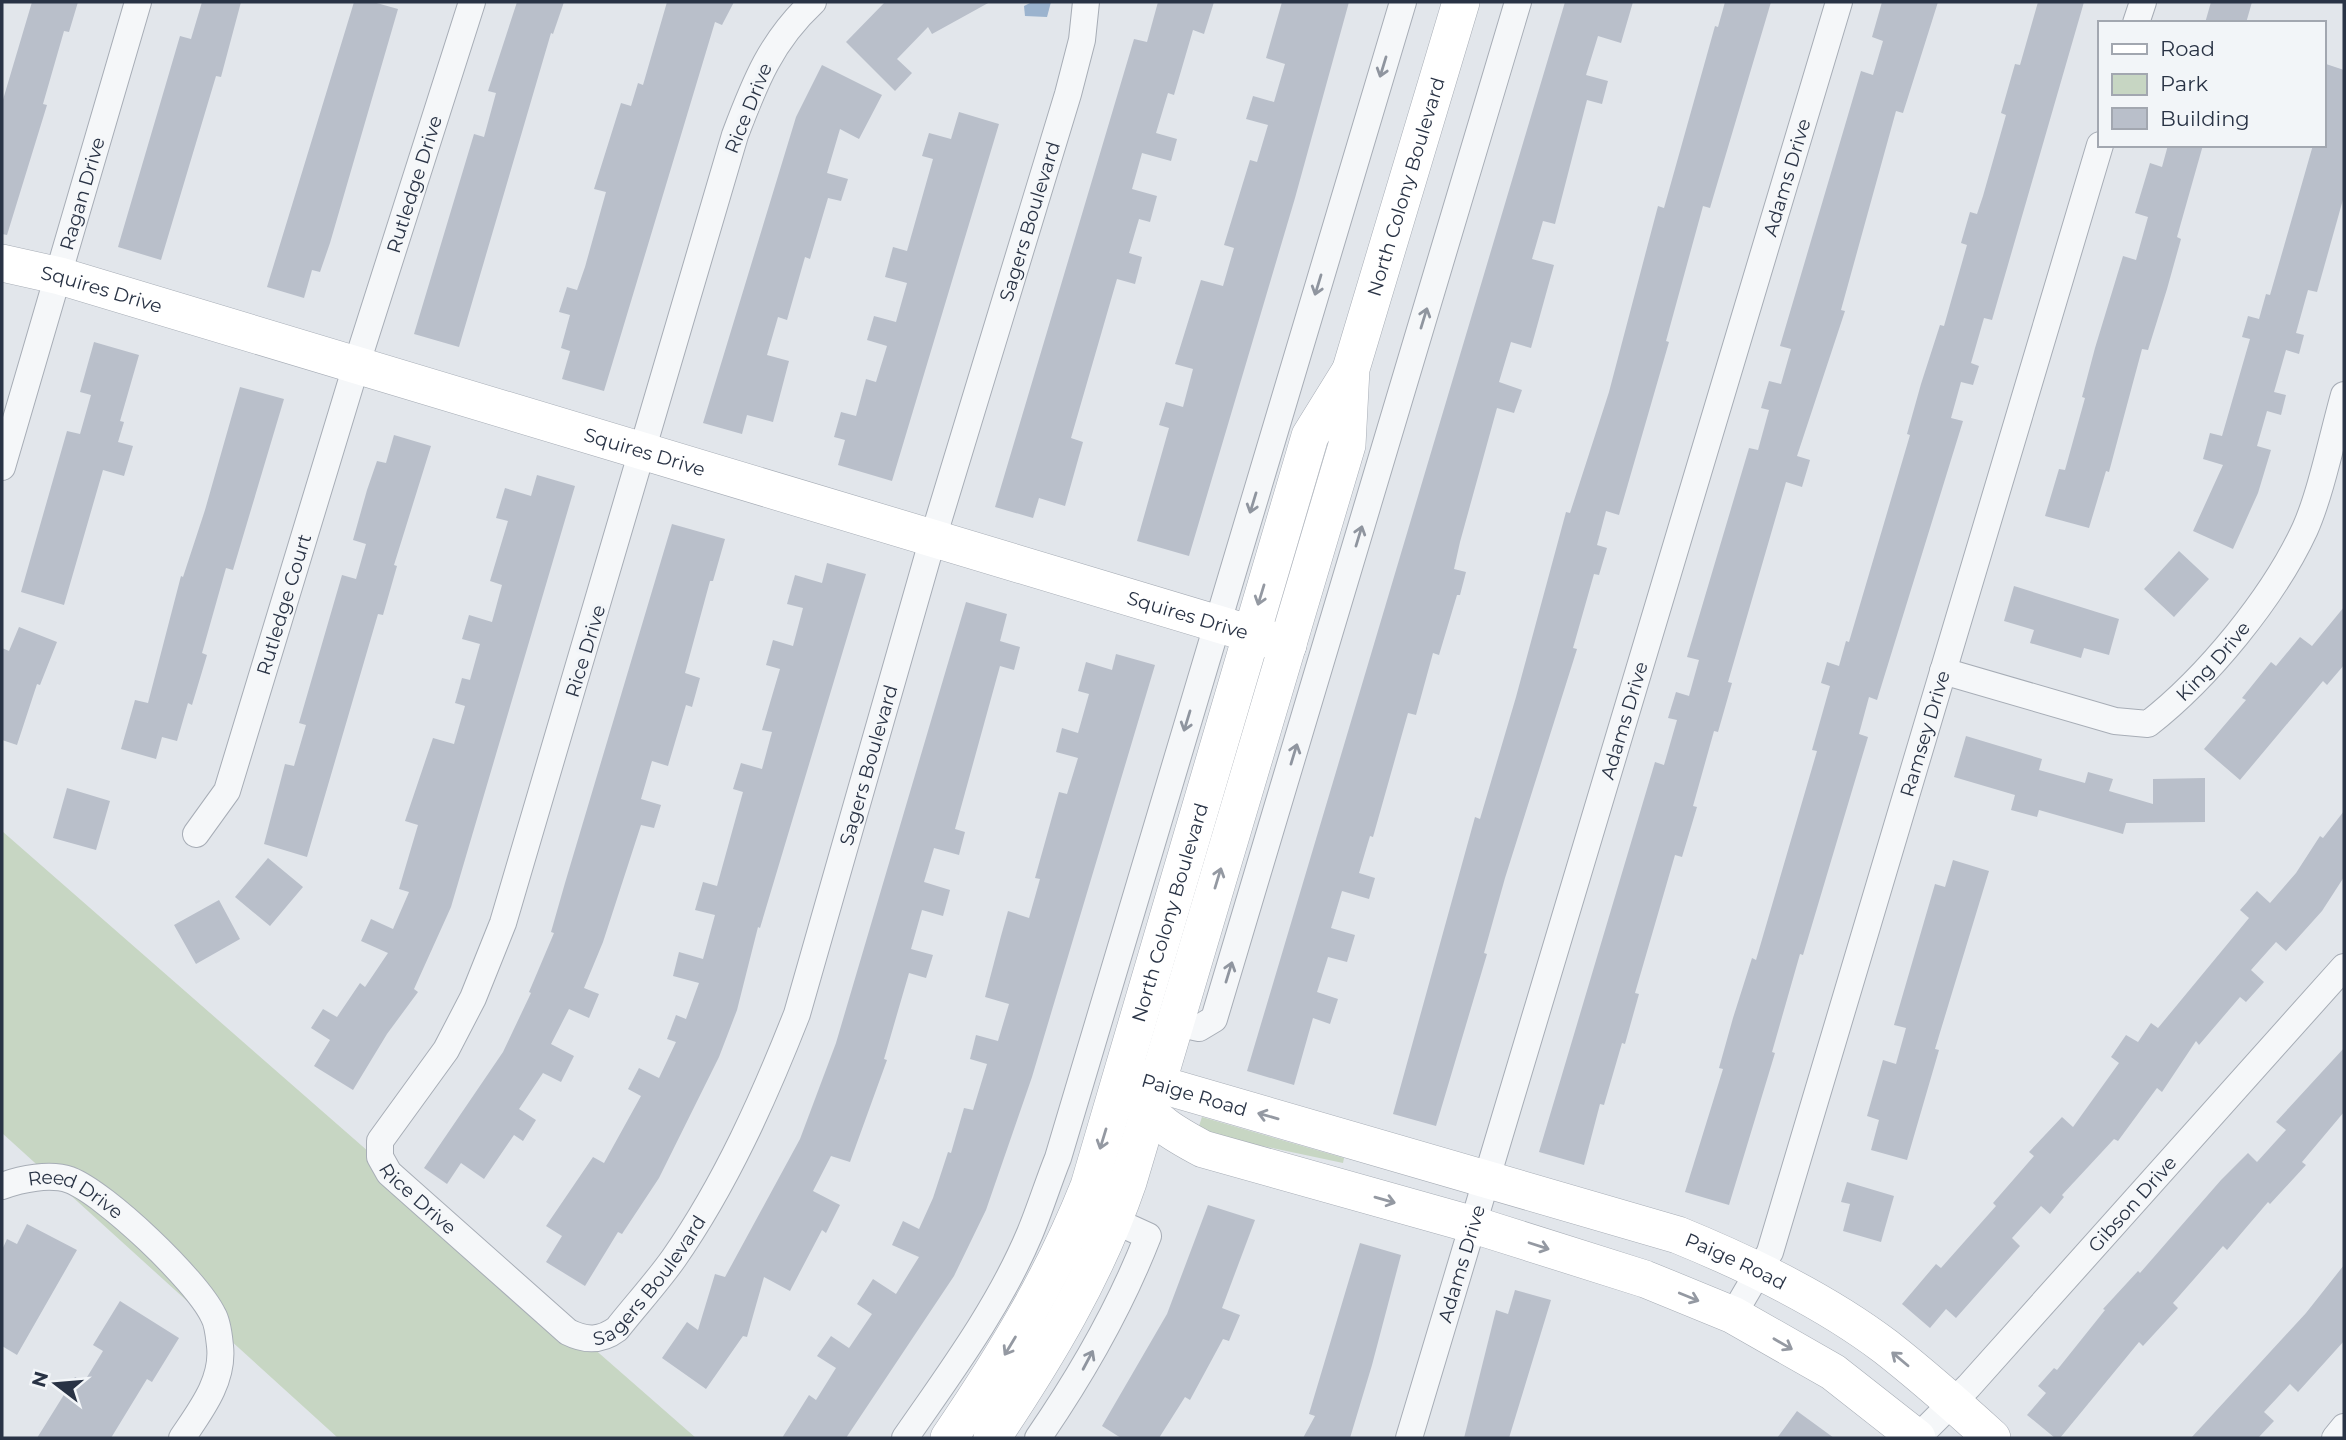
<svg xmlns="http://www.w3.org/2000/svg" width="2346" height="1440" font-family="Montserrat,sans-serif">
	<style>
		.green { fill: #c7d6c3 }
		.water { fill: #9bb3ce }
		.building { fill: #b9bfca }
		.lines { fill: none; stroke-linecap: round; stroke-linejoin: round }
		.street-casing { stroke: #a7adb6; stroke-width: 28 }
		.secondary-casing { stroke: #a7adb6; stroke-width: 38 }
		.street { stroke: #f5f7f9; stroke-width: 26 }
		.secondary { stroke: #fff; stroke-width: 37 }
		.oneway { stroke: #8f959f }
		.oneway2 { stroke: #9499a2 }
		.labels { text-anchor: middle; stroke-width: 7; stroke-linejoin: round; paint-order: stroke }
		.street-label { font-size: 19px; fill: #293345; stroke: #f2f5f8 }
	</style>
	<rect width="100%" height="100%" fill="#e2e6eb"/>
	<path class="green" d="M2 831 696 1438H338L2 1133Z
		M1202 1117 1344 1158 1343 1163 1197 1132Z"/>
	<path class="water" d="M1032 2H1051L1047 17 1025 16 1024 6Z"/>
	<path class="building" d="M32 2H78L69 32 64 31 43 104 47 105 7 235 2 234V103Z
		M202 2H241L221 77 216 76 161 260 118 247 180 36 191 39Z
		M354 2H373L398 9 330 243 320 272 312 270 304 298 267 287Z
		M517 2H564L553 34 551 33 459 347 414 334 474 134 484 137 496 93 488 91Z
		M667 2H734L722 25 715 22 604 391 562 379 570 351 561 348 570 315 559 312 567 287 577 290 585 267 606 192 594 189 621 103 631 106 638 83 643 85Z
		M885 2H990L932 34 928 27 897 59 912 73 895 91 846 42Z
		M1158 2H1214L1204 34 1193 30 1174 95 1168 93 1156 133 1177 139 1171 161 1142 153 1132 189 1157 196 1150 222 1139 219 1129 253 1142 257 1135 284 1117 279 1071 438 1083 442 1065 506 1039 498 1033 518 995 507 1134 39 1147 42Z
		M1282 2H1349L1295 198 1189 556 1137 541 1169 428 1159 425 1166 402 1183 407 1193 369 1175 364 1201 280 1223 286 1234 248 1224 245 1250 160 1257 162 1268 125 1246 119 1253 96 1274 102 1285 64 1266 58Z
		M1565 2H1633L1621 43 1598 36 1586 75 1608 81 1602 104 1587 100 1555 224 1543 221 1532 259 1554 265 1531 348 1511 342 1499 382 1522 390 1514 413 1497 408 1460 542 1454 569 1466 572 1460 595H1457L1439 655 1433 653 1416 715 1408 713 1373 837 1370 836 1359 873 1375 878 1369 899 1342 891 1331 928 1355 935 1347 962 1328 957 1317 992 1338 999 1330 1024 1313 1018 1294 1085 1247 1071Z
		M1725 2H1771L1710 208 1703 206 1666 341 1669 342 1619 515 1606 511 1597 545 1607 548 1599 575 1594 574 1573 648 1577 649 1505 878 1484 953 1487 954 1436 1126 1393 1114 1475 817 1480 819 1516 697 1566 512 1570 513 1609 392 1658 206 1664 208 1715 26 1718 27Z
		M1882 2H1938L1903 113 1896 111 1841 310 1845 311 1797 456 1810 460 1802 487 1786 482 1728 682 1732 683 1718 732 1714 731 1693 806 1697 807 1682 857 1675 855 1635 993 1639 994 1625 1044 1622 1043 1604 1105 1600 1104 1584 1165 1539 1152 1655 762 1664 765 1677 720 1668 718 1676 692 1689 696 1699 660 1687 657 1749 448 1758 450 1769 410 1761 408 1769 381 1781 384 1791 349 1780 346 1861 71 1873 75 1883 41 1872 37Z
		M2038 2H2084L1992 320 1984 318 1971 363 1979 366 1973 385 1961 382 1951 418 1963 421 1877 700 1869 697 1859 734 1868 737 1803 955 1800 954 1772 1052 1775 1053 1729 1205 1685 1192 1723 1069 1719 1068 1733 1018 1752 958 1756 960 1817 751 1812 750 1830 686 1821 683 1827 662 1839 666 1846 641 1849 642 1910 435 1907 434 1921 384 1940 325 1944 326 1967 245 1961 243 1970 212 1977 214 1983 196 2006 115 2001 113 2015 64 2020 65Z
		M2211 2H2252L2246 23H2205Z
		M2323 63 2344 70V196L2317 292 2308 290 2296 333 2304 335 2299 354 2286 350 2274 392 2286 395 2281 415 2267 411 2257 446 2271 450 2258 493 2233 549 2193 531 2223 465 2203 459 2210 433 2222 436 2250 339 2242 337 2248 316 2259 319 2266 294 2270 295 2313 145H2323Z
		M822 65 882 95 859 139 840 129 827 173 848 179 841 201 828 198 810 259 805 257 787 320 778 317 767 355 789 361 773 422 747 415 742 434 703 423 796 117Z
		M959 112 999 124 892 481 838 465 845 440 834 437 841 412 856 416 866 379 876 382 887 346 867 340 874 316 896 322 907 283 885 277 893 247 907 251 933 159 922 156 929 133 951 139Z
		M2168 145H2203L2177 237 2181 239 2167 289 2148 350 2142 349 2109 472 2106 471 2089 528 2045 516 2059 469 2065 470 2085 398 2082 397 2095 348 2123 256 2136 260 2148 217 2135 213 2150 163 2162 167Z
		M94 342 139 355 120 421 124 422 118 442 133 446 124 476 103 470 64 605 21 592 67 431 80 434 91 395 80 392Z
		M240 387 284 399 233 570 226 568 202 653 207 655 192 705 188 703 177 741 162 737 156 759 121 749 135 700 148 703 181 576 183 577 205 510Z
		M394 435 431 446 394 565 397 566 383 615 378 614 307 857 264 844 285 764 294 766 306 725 299 723 342 575 356 579 366 544 353 540 367 490 377 461 386 463Z
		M537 475 575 486 451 907 414 989 418 992 387 1034 353 1090 314 1066 330 1040 311 1028 323 1009 337 1017 360 983 365 987 388 953 361 941 371 919 393 929 409 892 399 889 418 825 405 821 433 738 454 744 465 706 455 703 462 678 470 680 480 644 462 639 469 615 492 622 502 585 490 581 508 521 496 518 505 488 531 496Z
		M672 524 725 539 713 581H710L685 673 700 678 692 707 686 705 668 766 652 761 641 799 661 805 654 828 641 825 603 942 584 988 599 994 589 1018 569 1009 551 1044 574 1056 561 1082 543 1073 519 1109 536 1120 523 1141 514 1135 484 1179 461 1163 447 1184 424 1168 503 1052 531 993 529 992 554 933 551 932 565 883Z
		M2179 551 2209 579 2174 617 2144 589Z
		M827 563 866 574 760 928 758 927 737 1010 719 1057 659 1178 622 1234 618 1232 585 1286 546 1262 562 1236 546 1226 593 1157 604 1163 641 1096 628 1089 639 1068 659 1078 676 1042 667 1039 676 1015 686 1019 699 983 673 976 679 952 703 959 715 915 695 910 703 882 717 886 743 792 733 789 741 763 762 769 772 732 762 730 780 669 766 665 773 640 793 646 803 608 787 604 795 575 822 583Z
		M2014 586 2119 619 2109 655 2084 648 2081 658 2030 643 2034 630 2004 621Z
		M966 602 1007 614 1000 641 1020 647 1014 670 1000 666 955 829 965 832 959 855 934 848 924 882 950 890 943 916 922 910 911 949 933 955 926 978 909 973 884 1059 887 1060 850 1162 831 1156 813 1191 840 1205 826 1233 822 1230 790 1291 764 1277 747 1337 743 1336 706 1389 662 1358 687 1322 698 1330 715 1274 725 1277 800 1139 836 1043Z
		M2344 607V665L2327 685 2323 681 2240 780 2204 749 2246 700 2242 698 2271 662 2276 666 2300 637 2312 646Z
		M19 627 57 642 40 685 37 684 17 745 2 740V648L9 651Z
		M1116 654 1155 665 1032 1077 986 1210 954 1276 846 1438H782L809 1395 816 1400 836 1368 817 1356 831 1336 849 1348 872 1314 857 1304 873 1279 896 1294 919 1257 892 1245 903 1221 919 1229 933 1198 948 1152 951 1153 964 1108 973 1110 987 1064 970 1059 976 1035 998 1041 1009 1004 985 997 1001 936 1008 911 1029 918 1040 879 1035 878 1059 792 1067 794 1078 758 1056 752 1062 728 1078 733 1089 694 1078 691 1086 662 1112 670Z
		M1966 736 2042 759 2039 770 2085 783 2088 772 2113 779 2109 791 2153 804V779L2205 778V822L2126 823 2123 834 2039 810 2037 817 2011 810 2015 795 1954 777Z
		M67 788 110 801 96 850 53 838Z
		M2344 811V877L2322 911 2286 951 2276 942 2251 970 2264 982 2246 1002 2240 997 2199 1045 2196 1041 2162 1092 2157 1088 2118 1141 2114 1139 2062 1195 2064 1197 2050 1214 2041 1206 2012 1238 2020 1246 1956 1318 1946 1309 1930 1328 1902 1304 1936 1264 1941 1268 1996 1206 1993 1203 2034 1156 2029 1152 2062 1117 2073 1127 2119 1063 2111 1057 2126 1035 2138 1042 2151 1023 2158 1028 2249 918 2240 910 2257 891 2270 903 2296 873 2320 836 2323 838Z
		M268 858 303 887 270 926 235 897Z
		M1953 860 1989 871 1935 1049 1939 1050 1907 1160 1871 1150 1879 1120 1867 1116 1883 1060 1896 1064 1906 1028 1894 1025 1935 884 1945 887Z
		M219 900 240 939 196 964 174 925Z
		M2344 1048V1112L2302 1162 2306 1165 2270 1204 2268 1202 2227 1250 2223 1246 2173 1303 2178 1308 2143 1346 2139 1342 2060 1438H2055L2027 1415 2046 1393 2038 1386 2054 1368 2057 1370 2105 1310 2103 1309 2138 1271 2140 1273 2221 1180 2248 1153 2257 1162 2286 1130 2276 1122Z
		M1847 1182 1894 1196 1881 1242 1843 1231 1850 1204 1841 1202Z
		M1208 1205 1255 1220 1222 1308 1240 1315 1229 1341 1223 1339 1190 1400 1185 1397 1159 1438H1121L1102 1426 1167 1314Z
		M27 1224 77 1250 17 1355 2 1346V1250L7 1239 17 1244Z
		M1360 1243 1401 1255 1372 1365 1350 1438H1303L1315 1416 1309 1414Z
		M2344 1265V1341L2298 1392 2290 1384 2264 1412 2274 1421 2258 1438H2191L2306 1313Z
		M1515 1290 1551 1300 1509 1438H1464L1496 1310 1508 1314Z
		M120 1301 179 1338 152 1382 147 1379 111 1438H37L75 1377 84 1382 103 1351 93 1345Z
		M1797 1411 1834 1438H1777Z"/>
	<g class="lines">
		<defs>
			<g id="street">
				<path id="s1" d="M813 2C771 41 755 82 735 135L503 923 473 998 446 1050 380 1141V1157L389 1173 568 1332C586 1341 601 1341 617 1329 636 1305 657 1282 674 1258 726 1183 764 1098 797 1014L933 538 1068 94 1082 40 1086 2"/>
				<path d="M2136 23 2143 2"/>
				<path id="s2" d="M2 467 138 2"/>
				<path id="s3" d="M1943 671 2115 721 2148 724C2207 678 2273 598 2305 529 2321 493 2333 434 2344 395"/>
				<path id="s4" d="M196 834 227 791 356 366 472 2"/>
				<path d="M1175 1023 1199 1028 1214 1019 1518 2"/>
				<path id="s5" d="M2 1186C21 1179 50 1173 70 1180 106 1194 196 1280 213 1315 218 1323 219 1337 220 1346 224 1381 200 1411 182 1438"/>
				<path id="s6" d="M1733 1315 1770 1252 2100 145"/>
				<path d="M905 1438C950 1373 999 1307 1030 1233 1040 1209 1048 1183 1058 1158L1403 2"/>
				<path d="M1038 1438C1082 1374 1120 1308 1148 1236L1115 1221"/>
				<path id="s7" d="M1409 1438 1839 2"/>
				<path id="s8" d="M1917 1438 1969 1386 2344 967"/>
				<path d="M2335 1438 2344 1427"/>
			</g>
			<g id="secondary">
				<path id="s9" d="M2 263 60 276 1288 645"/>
				<path id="s10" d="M1134 1077 1678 1235C1749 1264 1824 1300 1886 1347 1923 1376 1958 1407 1992 1438"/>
				<path d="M1136 1096C1154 1122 1175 1134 1203 1149L1474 1225 1645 1279 1733 1315 1833 1372 1917 1438"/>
				<path id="s11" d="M949 1438C1004 1357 1053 1277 1089 1186L1310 436 1349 373"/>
				<path id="s12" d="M992 1438C1047 1356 1096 1275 1128 1182L1347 445 1351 369 1461 2"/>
			</g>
		</defs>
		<use href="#street" class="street-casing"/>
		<use href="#secondary" class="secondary-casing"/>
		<use href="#street" class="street"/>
		<use href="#secondary" class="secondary"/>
	</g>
	<defs><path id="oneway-shaft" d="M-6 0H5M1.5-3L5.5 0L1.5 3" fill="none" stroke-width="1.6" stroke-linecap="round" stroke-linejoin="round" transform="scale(1.75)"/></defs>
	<g class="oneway">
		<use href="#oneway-shaft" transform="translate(1383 67) rotate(107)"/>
		<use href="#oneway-shaft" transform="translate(1318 285) rotate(107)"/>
		<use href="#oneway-shaft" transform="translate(1424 318) rotate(-73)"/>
		<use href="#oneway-shaft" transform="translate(1253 503) rotate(107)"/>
		<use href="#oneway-shaft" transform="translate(1359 536) rotate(-73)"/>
		<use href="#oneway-shaft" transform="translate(1187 721) rotate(107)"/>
		<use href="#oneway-shaft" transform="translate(1294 754) rotate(-73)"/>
		<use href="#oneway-shaft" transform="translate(1229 972) rotate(-73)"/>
		<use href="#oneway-shaft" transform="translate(1088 1360) rotate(-62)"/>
	</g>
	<g class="oneway2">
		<use href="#oneway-shaft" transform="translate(1261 595) rotate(107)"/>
		<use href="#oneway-shaft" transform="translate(1218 878) rotate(-73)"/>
		<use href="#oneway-shaft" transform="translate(1268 1116) rotate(-164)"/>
		<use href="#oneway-shaft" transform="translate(1103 1139) rotate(107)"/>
		<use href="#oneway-shaft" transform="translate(1385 1200) rotate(16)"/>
		<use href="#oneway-shaft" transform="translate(1539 1246) rotate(18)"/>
		<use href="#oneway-shaft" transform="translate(1689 1297) rotate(22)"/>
		<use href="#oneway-shaft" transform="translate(1783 1344) rotate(30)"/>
		<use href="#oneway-shaft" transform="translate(1010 1346) rotate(121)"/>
		<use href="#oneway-shaft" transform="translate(1900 1359) rotate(-140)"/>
	</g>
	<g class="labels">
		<g class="street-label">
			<text transform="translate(748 108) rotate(-68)" y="7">Rice Drive</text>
			<text dy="7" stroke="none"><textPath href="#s7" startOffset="1316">Adams Drive</textPath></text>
			<text dy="7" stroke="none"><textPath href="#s4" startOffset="688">Rutledge Drive</textPath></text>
			<text dy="7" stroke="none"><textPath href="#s12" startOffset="1326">North Colony Boulevard</textPath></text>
			<text dy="7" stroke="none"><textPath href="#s2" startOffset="285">Ragan Drive</textPath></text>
			<text dy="7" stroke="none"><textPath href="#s1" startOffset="2746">Sagers Boulevard</textPath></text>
			<text dy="7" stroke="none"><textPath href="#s9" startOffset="103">Squires Drive</textPath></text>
			<text dy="7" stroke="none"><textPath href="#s9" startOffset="670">Squires Drive</textPath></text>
			<text dy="7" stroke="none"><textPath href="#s4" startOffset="248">Rutledge Court</textPath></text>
			<text dy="7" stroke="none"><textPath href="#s9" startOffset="1237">Squires Drive</textPath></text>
			<text transform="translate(585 651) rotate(-73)" y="7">Rice Drive</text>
			<text dy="7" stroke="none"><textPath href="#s3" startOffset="303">King Drive</textPath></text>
			<text dy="7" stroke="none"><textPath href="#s7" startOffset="749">Adams Drive</textPath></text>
			<text dy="7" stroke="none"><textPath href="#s6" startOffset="614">Ramsey Drive</textPath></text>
			<text dy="7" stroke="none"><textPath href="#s1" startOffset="2179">Sagers Boulevard</textPath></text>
			<text dy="7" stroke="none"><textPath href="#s11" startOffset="574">North Colony Boulevard</textPath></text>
			<text dy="7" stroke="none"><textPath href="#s10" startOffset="63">Paige Road</textPath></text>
			<text dy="7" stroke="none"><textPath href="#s1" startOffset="1302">Rice Drive</textPath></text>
			<text dy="7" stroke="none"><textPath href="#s5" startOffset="79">Reed Drive</textPath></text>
			<text dy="7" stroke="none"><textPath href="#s8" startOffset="318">Gibson Drive</textPath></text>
			<text dy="7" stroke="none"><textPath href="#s10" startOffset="630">Paige Road</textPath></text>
			<text dy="7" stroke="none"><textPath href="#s7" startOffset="182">Adams Drive</textPath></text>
			<text dy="7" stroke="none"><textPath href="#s1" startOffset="1612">Sagers Boulevard</textPath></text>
		</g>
	</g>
	<rect width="2346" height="1440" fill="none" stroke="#293345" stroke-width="7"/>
	<rect x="2098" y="21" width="228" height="126" fill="#f2f5f8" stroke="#a2a7b0" stroke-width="2"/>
	<rect x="2112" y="44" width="35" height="10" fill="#ffffff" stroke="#a2a7b0" stroke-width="2"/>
	<text x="2160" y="56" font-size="21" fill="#293345">Road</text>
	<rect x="2112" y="74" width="35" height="21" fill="#c7d6c3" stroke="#a2a7b0" stroke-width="2"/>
	<text x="2160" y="91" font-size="21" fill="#293345">Park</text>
	<rect x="2112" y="108" width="35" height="21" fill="#b9bfca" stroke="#a2a7b0" stroke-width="2"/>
	<text x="2160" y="126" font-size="21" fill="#293345">Building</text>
	<g transform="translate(56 1384) rotate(286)" stroke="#f2f5f8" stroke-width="5" paint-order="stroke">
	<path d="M0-5L12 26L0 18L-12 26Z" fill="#293345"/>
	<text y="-10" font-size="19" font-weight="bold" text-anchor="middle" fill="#293345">N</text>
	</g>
</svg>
